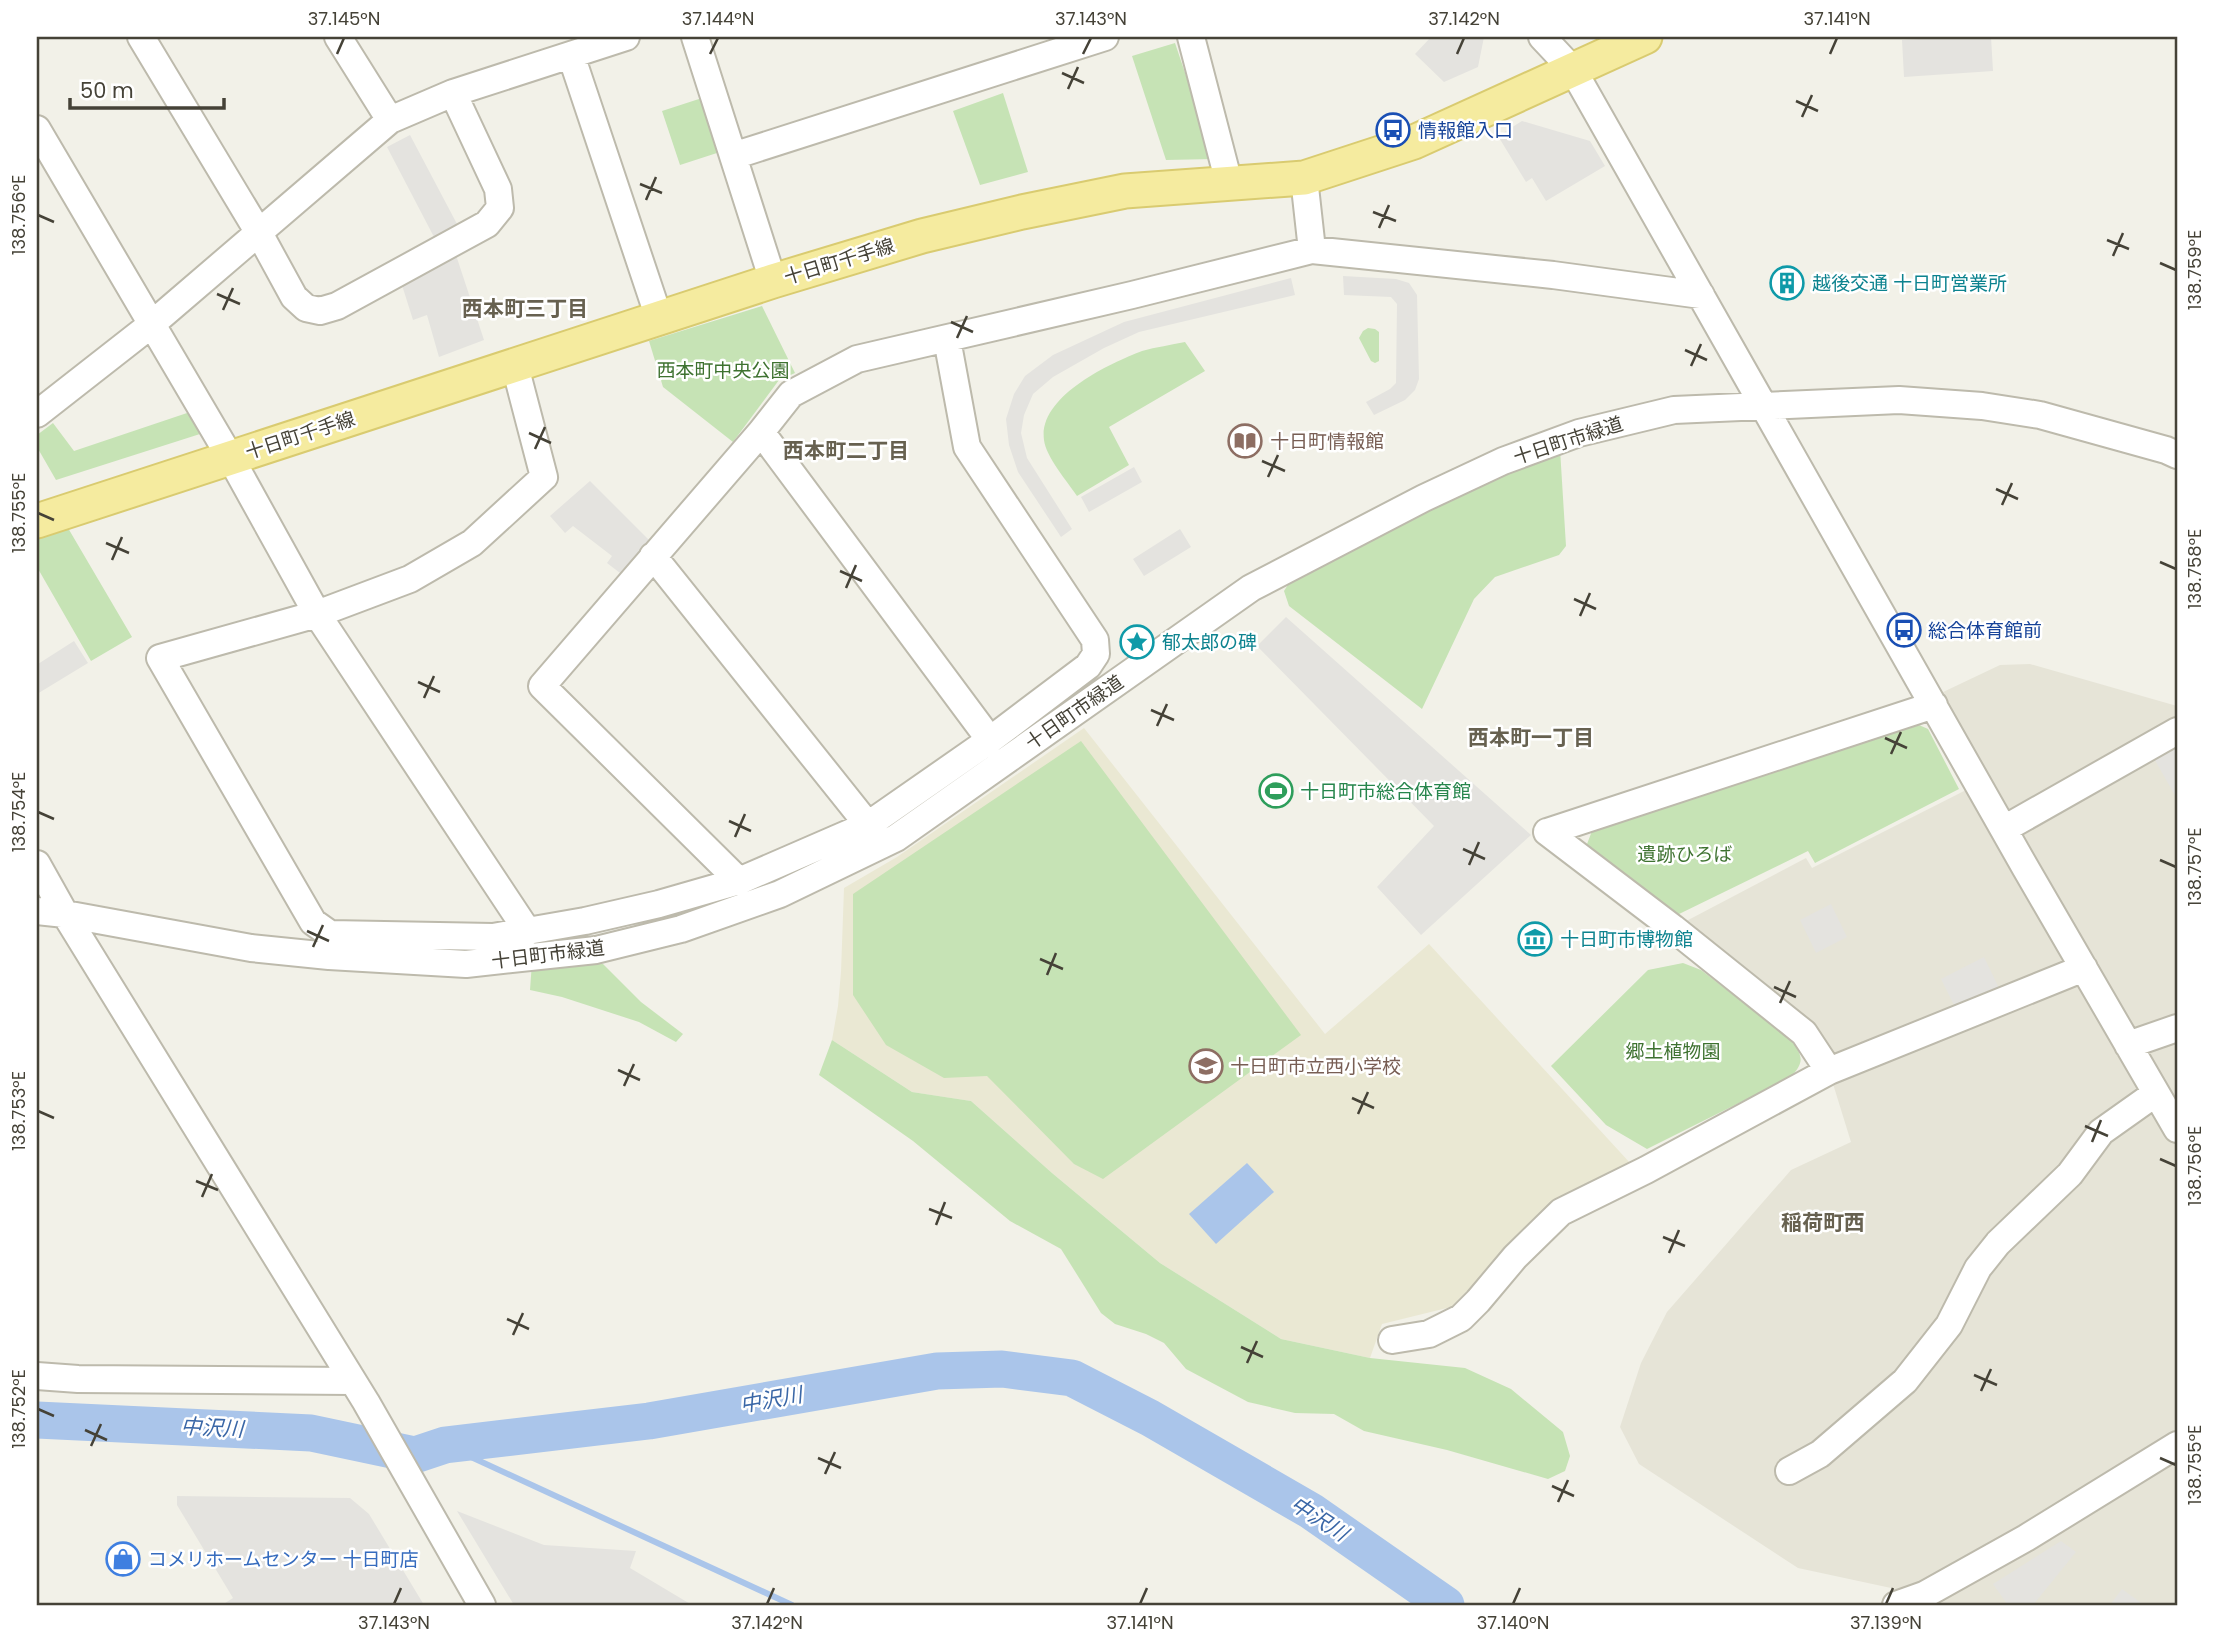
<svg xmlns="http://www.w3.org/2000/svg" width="2214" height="1642" font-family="Poppins,'Noto Sans JP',sans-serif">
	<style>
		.residential { fill: #e6e4d7 }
		.education { fill: #eae8d3 }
		.green { fill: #c6e3b5 }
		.parking { fill: #e4e3df }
		.water { fill: #aac5ea }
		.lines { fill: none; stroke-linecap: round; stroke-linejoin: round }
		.stream { stroke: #aac5ea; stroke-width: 6 }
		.river { stroke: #aac5ea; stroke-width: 37 }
		.minor-casing { stroke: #bdbaac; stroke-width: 30 }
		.major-casing { stroke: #d9cb70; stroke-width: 37 }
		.minor { stroke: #fff; stroke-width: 26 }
		.major { stroke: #f5eb9f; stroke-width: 33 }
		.ticks { fill: none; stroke: #454237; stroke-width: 2.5 }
		.labels { text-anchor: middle; stroke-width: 5; stroke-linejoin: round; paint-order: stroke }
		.transit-label { font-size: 19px; fill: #164399; stroke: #fff; text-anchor: start }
		.street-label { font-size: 19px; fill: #454237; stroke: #fff }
		.culture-label { font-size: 19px; fill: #0d838f; stroke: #fff; text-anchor: start }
		.park-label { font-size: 19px; fill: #3e7230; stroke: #fff }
		.education-label { font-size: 19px; fill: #785e54; stroke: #fff; text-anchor: start }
		.leisure-label { font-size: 19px; fill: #27864d; stroke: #fff; text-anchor: start }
		.shop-label { font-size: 19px; fill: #366cbe; stroke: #fff; text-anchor: start }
		.neighbourhood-label { font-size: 21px; font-weight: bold; fill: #676150; stroke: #fff }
		.water-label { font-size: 21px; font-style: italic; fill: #3a67a7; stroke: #fff }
		.neatline { fill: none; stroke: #454237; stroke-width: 2.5 }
		.ticks-label { font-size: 18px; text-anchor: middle; fill: #454237 }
	</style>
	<rect width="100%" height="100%" fill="#f2f1e8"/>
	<path class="residential" d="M2030 664 2177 706V1605H1913L1905 1591 1798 1568 1639 1464 1620 1427 1641 1363 1667 1312 1791 1170 1851 1142 1829 1071 1673 928 1806 858 1812 868 1968 789 1920 703 2000 665Z"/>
	<path class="education" d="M1084 728 1325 1034 1429 944 1631 1164 1554 1203 1451 1307 1382 1324 1370 1358 1281 1339 1160 1263 1052 1173 971 1101 912 1092 832 1040 838 1006 841 972 844 888 897 857Z"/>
	<path class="green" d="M1175 43 1214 159 1166 160 1132 56Z
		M1003 93 1028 172 980 185 953 111Z
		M702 98 720 152 680 165 662 111Z
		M762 306 795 373 779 380 733 442 663 387 649 341Z
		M1368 328 1375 329 1379 332V361L1375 363 1371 361 1359 338 1363 331Z
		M1185 342 1205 371 1109 427 1129 465 1077 496C1067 481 1046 457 1044 440 1038 397 1108 364 1142 351 1156 347 1171 345 1185 342Z
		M190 412 200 434 56 480 37 447V435L53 423 74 451Z
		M1560 449 1566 546 1559 555 1495 577 1474 599 1422 709 1289 606 1284 591 1289 583 1357 542Z
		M68 528 132 637 91 661 37 567V538Z
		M1919 725 1928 729 1959 789 1815 863 1808 851 1677 915 1589 850 1587 844 1592 831Z
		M1081 741 1301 1035 1103 1179 1074 1164 987 1076 944 1078 886 1045 853 995V894Z
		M532 962 603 964 641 1002 683 1034 676 1042 639 1022 562 997 530 990Z
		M1683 963 1701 970 1793 1041C1803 1058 1804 1062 1791 1077L1647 1149 1606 1125 1551 1066 1648 970Z
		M832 1040 912 1092 971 1101 1052 1173 1160 1263 1281 1339 1370 1358 1465 1368 1511 1389 1563 1432 1570 1456 1565 1471 1548 1479 1447 1450 1364 1431 1334 1414 1295 1413 1248 1402 1186 1369 1164 1343 1146 1334 1115 1324 1101 1313 1061 1249 1010 1221 913 1141 819 1075Z"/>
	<path class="parking" d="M1431 37H1484L1478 67 1444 82 1415 54Z
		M1953 37H1991L1993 71 1904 77 1902 40Z
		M1522 121 1590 141 1605 166 1546 201 1532 178 1526 182 1498 136Z
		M410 135 457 224 434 237 387 147Z
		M455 252 484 340 439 357 427 315 413 320 401 282Z
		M1343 276 1396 279 1409 283 1417 295 1419 379 1415 390 1405 400 1374 415 1366 402 1390 389 1396 383 1397 304 1391 297 1344 295Z
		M1291 278 1295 295 1139 332 1104 348 1053 377 1033 394 1024 415 1021 433 1027 458 1072 529 1061 537 1018 472 1009 445 1006 419 1014 394 1025 376 1053 355 1124 322Z
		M1134 467 1142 482 1089 512 1081 497Z
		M590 481 652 543 624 576 607 563 612 556 573 526 565 533 550 516Z
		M1180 529 1191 547 1144 576 1133 559Z
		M1286 617 1531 835 1421 935 1377 887 1434 826 1257 646Z
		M74 641 88 663 37 694V663L38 664Z
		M2177 741V799L2152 755Z
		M1831 904 1847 937 1816 953 1800 920Z
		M1984 957 2000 990 1957 1011 1941 979Z
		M177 1496 350 1498 369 1514 424 1605H222L233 1598 177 1505Z
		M457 1511 544 1545 636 1551 630 1568 692 1605H514Z
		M2061 1541 2076 1552 2033 1605H2008L1993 1584Z
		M2122 1589 2144 1605H2110Z"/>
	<path class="water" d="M1247 1163 1274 1192 1216 1244 1189 1214Z"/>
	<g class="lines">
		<path class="stream" d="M445 1445 792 1605"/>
		<path class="river" d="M37 1420 311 1433 415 1455 445 1445 649 1421 937 1371 1002 1369 1072 1378 1150 1418 1311 1511 1446 1605"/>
		<defs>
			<path id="minor" d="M141 37 259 233 294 297 306 308 320 311 337 306 487 224 500 208 498 189 453 93
				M338 37 390 120
				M695 37 773 281
				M1191 37 1229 183
				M1542 37 1573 70 2025 867 2177 1129
				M571 55 659 318
				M37 129 230 457 317 614 528 932
				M733 156 1105 37
				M1304 178 1312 250
				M515 366 544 477 472 543 410 579 317 614 160 658 313 922 330 934 493 937 585 921 659 904 739 881 868 825 990 740 1088 666 1096 654 1095 640 967 447 947 339
				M37 414 152 324 390 120 453 93 626 37
				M761 432 990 740
				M653 556 868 825
				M2004 829 2177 731
				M1547 832 1934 705
				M1547 832 1673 928 1804 1033 1829 1071
				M37 864 65 914 366 1402 482 1605
				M739 881 542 686 761 432 791 394 857 359 1132 295 1312 250 1553 275 1701 295
				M37 911 65 914 251 948 329 956 466 964 596 950 681 929 780 894 896 838 1251 588 1424 498 1503 461 1579 433 1674 410 1899 400 1982 406 2040 415 2166 450 2177 455
				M2128 1045 2177 1028
				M1392 1340 1429 1334 1461 1318 1478 1301 1515 1257 1561 1212 1646 1170 1829 1071 2084 968
				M37 1376 78 1379 352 1381
				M1789 1471 1820 1454 1905 1381 1949 1325 1978 1268 1998 1243 2070 1174 2101 1132 2156 1093
				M1896 1605 1924 1595 2026 1538 2177 1445"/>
			<path id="major" d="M37 521 773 281 922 236 1022 212 1125 191 1304 178 1414 142 1645 37"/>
		</defs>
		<use href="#minor" class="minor-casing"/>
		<use href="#major" class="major-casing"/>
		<use href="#minor" class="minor"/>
		<use href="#major" class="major"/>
	</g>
	<path class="ticks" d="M337 54 344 38M710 54 718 38M1083 54 1091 38M1457 54 1464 38M1830 54 1837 38M1062 73 1084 83M1068 89 1078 67M1796 101 1818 111M1802 117 1812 95M640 184 662 193M646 200 656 177M1373 212 1396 221M38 215 54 222M1379 228 1389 205M2107 240 2129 249M2113 256 2123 233M2160 263 2176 270M217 294 240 304M223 310 233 288M951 322 973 332M957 338 967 316M1685 350 1707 360M1691 366 1701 344M529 433 551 443M535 449 545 427M1262 461 1285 471M1268 477 1278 455M1996 489 2018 499M2002 505 2012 483M38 513 54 520M106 543 129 553M112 560 122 537M2160 562 2176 569M840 571 862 581M846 588 856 565M1574 599 1596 609M1580 616 1590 593M418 682 440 692M424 698 434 676M1151 710 1174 720M1157 726 1167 704M1885 738 1907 748M1891 754 1901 732M38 812 54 819M729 821 751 831M735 837 745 814M1463 849 1485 859M2160 860 2176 867M1469 865 1479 842M307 931 329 941M313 947 323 925M1040 959 1063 969M1047 975 1056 953M1774 987 1796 997M1780 1003 1790 981M618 1070 640 1080M624 1086 634 1064M1352 1098 1374 1108M38 1111 54 1118M1358 1114 1368 1092M2085 1126 2108 1136M2092 1142 2101 1120M2160 1159 2176 1166M196 1181 218 1190M202 1197 212 1174M929 1209 952 1218M936 1225 945 1202M1663 1237 1685 1246M1669 1253 1679 1230M507 1319 529 1329M513 1335 523 1313M1241 1347 1263 1357M1247 1363 1257 1341M1974 1375 1997 1385M1981 1391 1991 1369M38 1409 54 1416M85 1430 107 1440M91 1446 101 1424M818 1458 841 1468M2160 1458 2176 1465M825 1474 835 1452M1552 1486 1574 1496M1558 1502 1568 1480M394 1604 401 1588M767 1604 774 1588M1140 1604 1147 1588M1513 1604 1520 1588M1886 1604 1893 1588"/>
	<defs>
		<symbol id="bus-ring" viewBox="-11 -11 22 22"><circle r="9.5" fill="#fff" stroke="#1a4fb4" stroke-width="1.5"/><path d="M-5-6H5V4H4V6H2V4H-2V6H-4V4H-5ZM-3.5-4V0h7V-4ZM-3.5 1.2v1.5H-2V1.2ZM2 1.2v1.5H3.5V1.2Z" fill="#1a4fb4"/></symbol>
		<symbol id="building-ring" viewBox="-11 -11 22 22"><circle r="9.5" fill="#fff" stroke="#0f9aa8" stroke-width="1.5"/><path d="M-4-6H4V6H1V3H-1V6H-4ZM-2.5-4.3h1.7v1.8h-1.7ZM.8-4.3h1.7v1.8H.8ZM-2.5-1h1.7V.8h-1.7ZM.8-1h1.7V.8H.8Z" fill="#0f9aa8"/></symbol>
		<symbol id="library-ring" viewBox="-11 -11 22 22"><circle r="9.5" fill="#fff" stroke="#8d6e63" stroke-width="1.5"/><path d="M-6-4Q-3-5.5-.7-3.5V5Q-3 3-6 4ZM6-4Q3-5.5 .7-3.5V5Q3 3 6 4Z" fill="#8d6e63"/></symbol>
		<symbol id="sight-ring" viewBox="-11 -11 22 22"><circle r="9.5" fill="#fff" stroke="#0f9aa8" stroke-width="1.5"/><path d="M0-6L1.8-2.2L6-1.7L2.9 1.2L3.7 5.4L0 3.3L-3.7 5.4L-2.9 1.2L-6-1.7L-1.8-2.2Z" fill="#0f9aa8"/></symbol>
		<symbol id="stadium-ring" viewBox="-11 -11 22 22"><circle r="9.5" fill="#fff" stroke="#2e9e5b" stroke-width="1.5"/><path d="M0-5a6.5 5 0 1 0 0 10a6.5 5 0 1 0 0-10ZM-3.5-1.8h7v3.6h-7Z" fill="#2e9e5b"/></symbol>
		<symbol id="museum-ring" viewBox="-11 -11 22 22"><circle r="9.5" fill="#fff" stroke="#0f9aa8" stroke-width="1.5"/><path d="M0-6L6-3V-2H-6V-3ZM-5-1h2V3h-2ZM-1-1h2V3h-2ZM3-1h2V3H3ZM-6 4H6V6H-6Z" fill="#0f9aa8"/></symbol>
		<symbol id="school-ring" viewBox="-11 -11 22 22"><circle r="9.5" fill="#fff" stroke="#8d6e63" stroke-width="1.5"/><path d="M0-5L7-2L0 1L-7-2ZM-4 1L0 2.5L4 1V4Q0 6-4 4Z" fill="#8d6e63"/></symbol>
		<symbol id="shop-ring" viewBox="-11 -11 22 22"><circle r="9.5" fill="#fff" stroke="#3f7fe0" stroke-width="1.5"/><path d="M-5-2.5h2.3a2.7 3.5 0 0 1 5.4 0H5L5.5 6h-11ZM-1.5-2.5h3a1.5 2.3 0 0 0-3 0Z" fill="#3f7fe0"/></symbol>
	</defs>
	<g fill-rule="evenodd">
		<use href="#bus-ring" x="1374" y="111" width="38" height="38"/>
		<use href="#building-ring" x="1768" y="264" width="38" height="38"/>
		<use href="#library-ring" x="1226" y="422" width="38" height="38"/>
		<use href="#bus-ring" x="1885" y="611" width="38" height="38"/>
		<use href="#sight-ring" x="1118" y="623" width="38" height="38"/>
		<use href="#stadium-ring" x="1257" y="772" width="38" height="38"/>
		<use href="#museum-ring" x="1516" y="920" width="38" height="38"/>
		<use href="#school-ring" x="1187" y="1047" width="38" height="38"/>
		<use href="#shop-ring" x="104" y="1540" width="38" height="38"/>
	</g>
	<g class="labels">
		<g class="transit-label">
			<text x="1418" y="137">情報館入口</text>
			<text x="1928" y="637">総合体育館前</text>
		</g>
		<g class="street-label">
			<text transform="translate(839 261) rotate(-17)" y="7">十日町千手線</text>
			<text transform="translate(300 435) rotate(-18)" y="7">十日町千手線</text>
			<text transform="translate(1568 440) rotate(-18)" y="7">十日町市緑道</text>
			<text transform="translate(1074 712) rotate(-35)" y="7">十日町市緑道</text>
			<text transform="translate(548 954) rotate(-7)" y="7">十日町市緑道</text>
		</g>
		<g class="culture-label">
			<text x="1812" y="290">越後交通 十日町営業所</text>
			<text x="1162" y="649">郁太郎の碑</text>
			<text x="1560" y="946">十日町市博物館</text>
		</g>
		<g class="park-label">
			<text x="723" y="377">西本町中央公園</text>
			<text x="1685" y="861">遺跡ひろば</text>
			<text x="1673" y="1058">郷土植物園</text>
		</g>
		<g class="education-label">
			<text x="1270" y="448">十日町情報館</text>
			<text x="1230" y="1073">十日町市立西小学校</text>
		</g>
		<g class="leisure-label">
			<text x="1300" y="798">十日町市総合体育館</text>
		</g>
		<g class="shop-label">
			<text x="148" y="1566">コメリホームセンター 十日町店</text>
		</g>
		<g class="neighbourhood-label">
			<text x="525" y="316">西本町三丁目</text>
			<text x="846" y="458">西本町二丁目</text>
			<text x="1531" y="745">西本町一丁目</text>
			<text x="1823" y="1230">稲荷町西</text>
		</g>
		<g class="water-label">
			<text transform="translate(771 1400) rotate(-10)" y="7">中沢川</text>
			<text transform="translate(212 1428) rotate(3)" y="7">中沢川</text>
			<text transform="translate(1319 1519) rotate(33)" y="7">中沢川</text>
		</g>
	</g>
	<rect width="2214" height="1642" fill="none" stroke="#ffffff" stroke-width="77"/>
	<path d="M70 98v10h154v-10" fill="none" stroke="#454237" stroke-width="3.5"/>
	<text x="80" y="98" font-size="21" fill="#454237" stroke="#ffffff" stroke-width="5" paint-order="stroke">50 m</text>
	<rect x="38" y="38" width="2138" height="1566" class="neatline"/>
	<g class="ticks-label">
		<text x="344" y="25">37.145°N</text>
		<text x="718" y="25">37.144°N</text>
		<text x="1091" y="25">37.143°N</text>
		<text x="1464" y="25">37.142°N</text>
		<text x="1837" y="25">37.141°N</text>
		<text transform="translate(19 215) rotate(-90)" y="6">138.756°E</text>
		<text transform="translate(2195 270) rotate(-90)" y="6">138.759°E</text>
		<text transform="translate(19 513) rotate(-90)" y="6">138.755°E</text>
		<text transform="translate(2195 569) rotate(-90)" y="6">138.758°E</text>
		<text transform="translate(19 812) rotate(-90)" y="6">138.754°E</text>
		<text transform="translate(2195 867) rotate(-90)" y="6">138.757°E</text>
		<text transform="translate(19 1111) rotate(-90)" y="6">138.753°E</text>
		<text transform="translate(2195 1166) rotate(-90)" y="6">138.756°E</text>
		<text transform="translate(19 1409) rotate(-90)" y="6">138.752°E</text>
		<text transform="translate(2195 1465) rotate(-90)" y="6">138.755°E</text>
		<text x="394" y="1629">37.143°N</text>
		<text x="767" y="1629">37.142°N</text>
		<text x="1140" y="1629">37.141°N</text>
		<text x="1513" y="1629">37.140°N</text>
		<text x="1886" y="1629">37.139°N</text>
	</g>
</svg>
